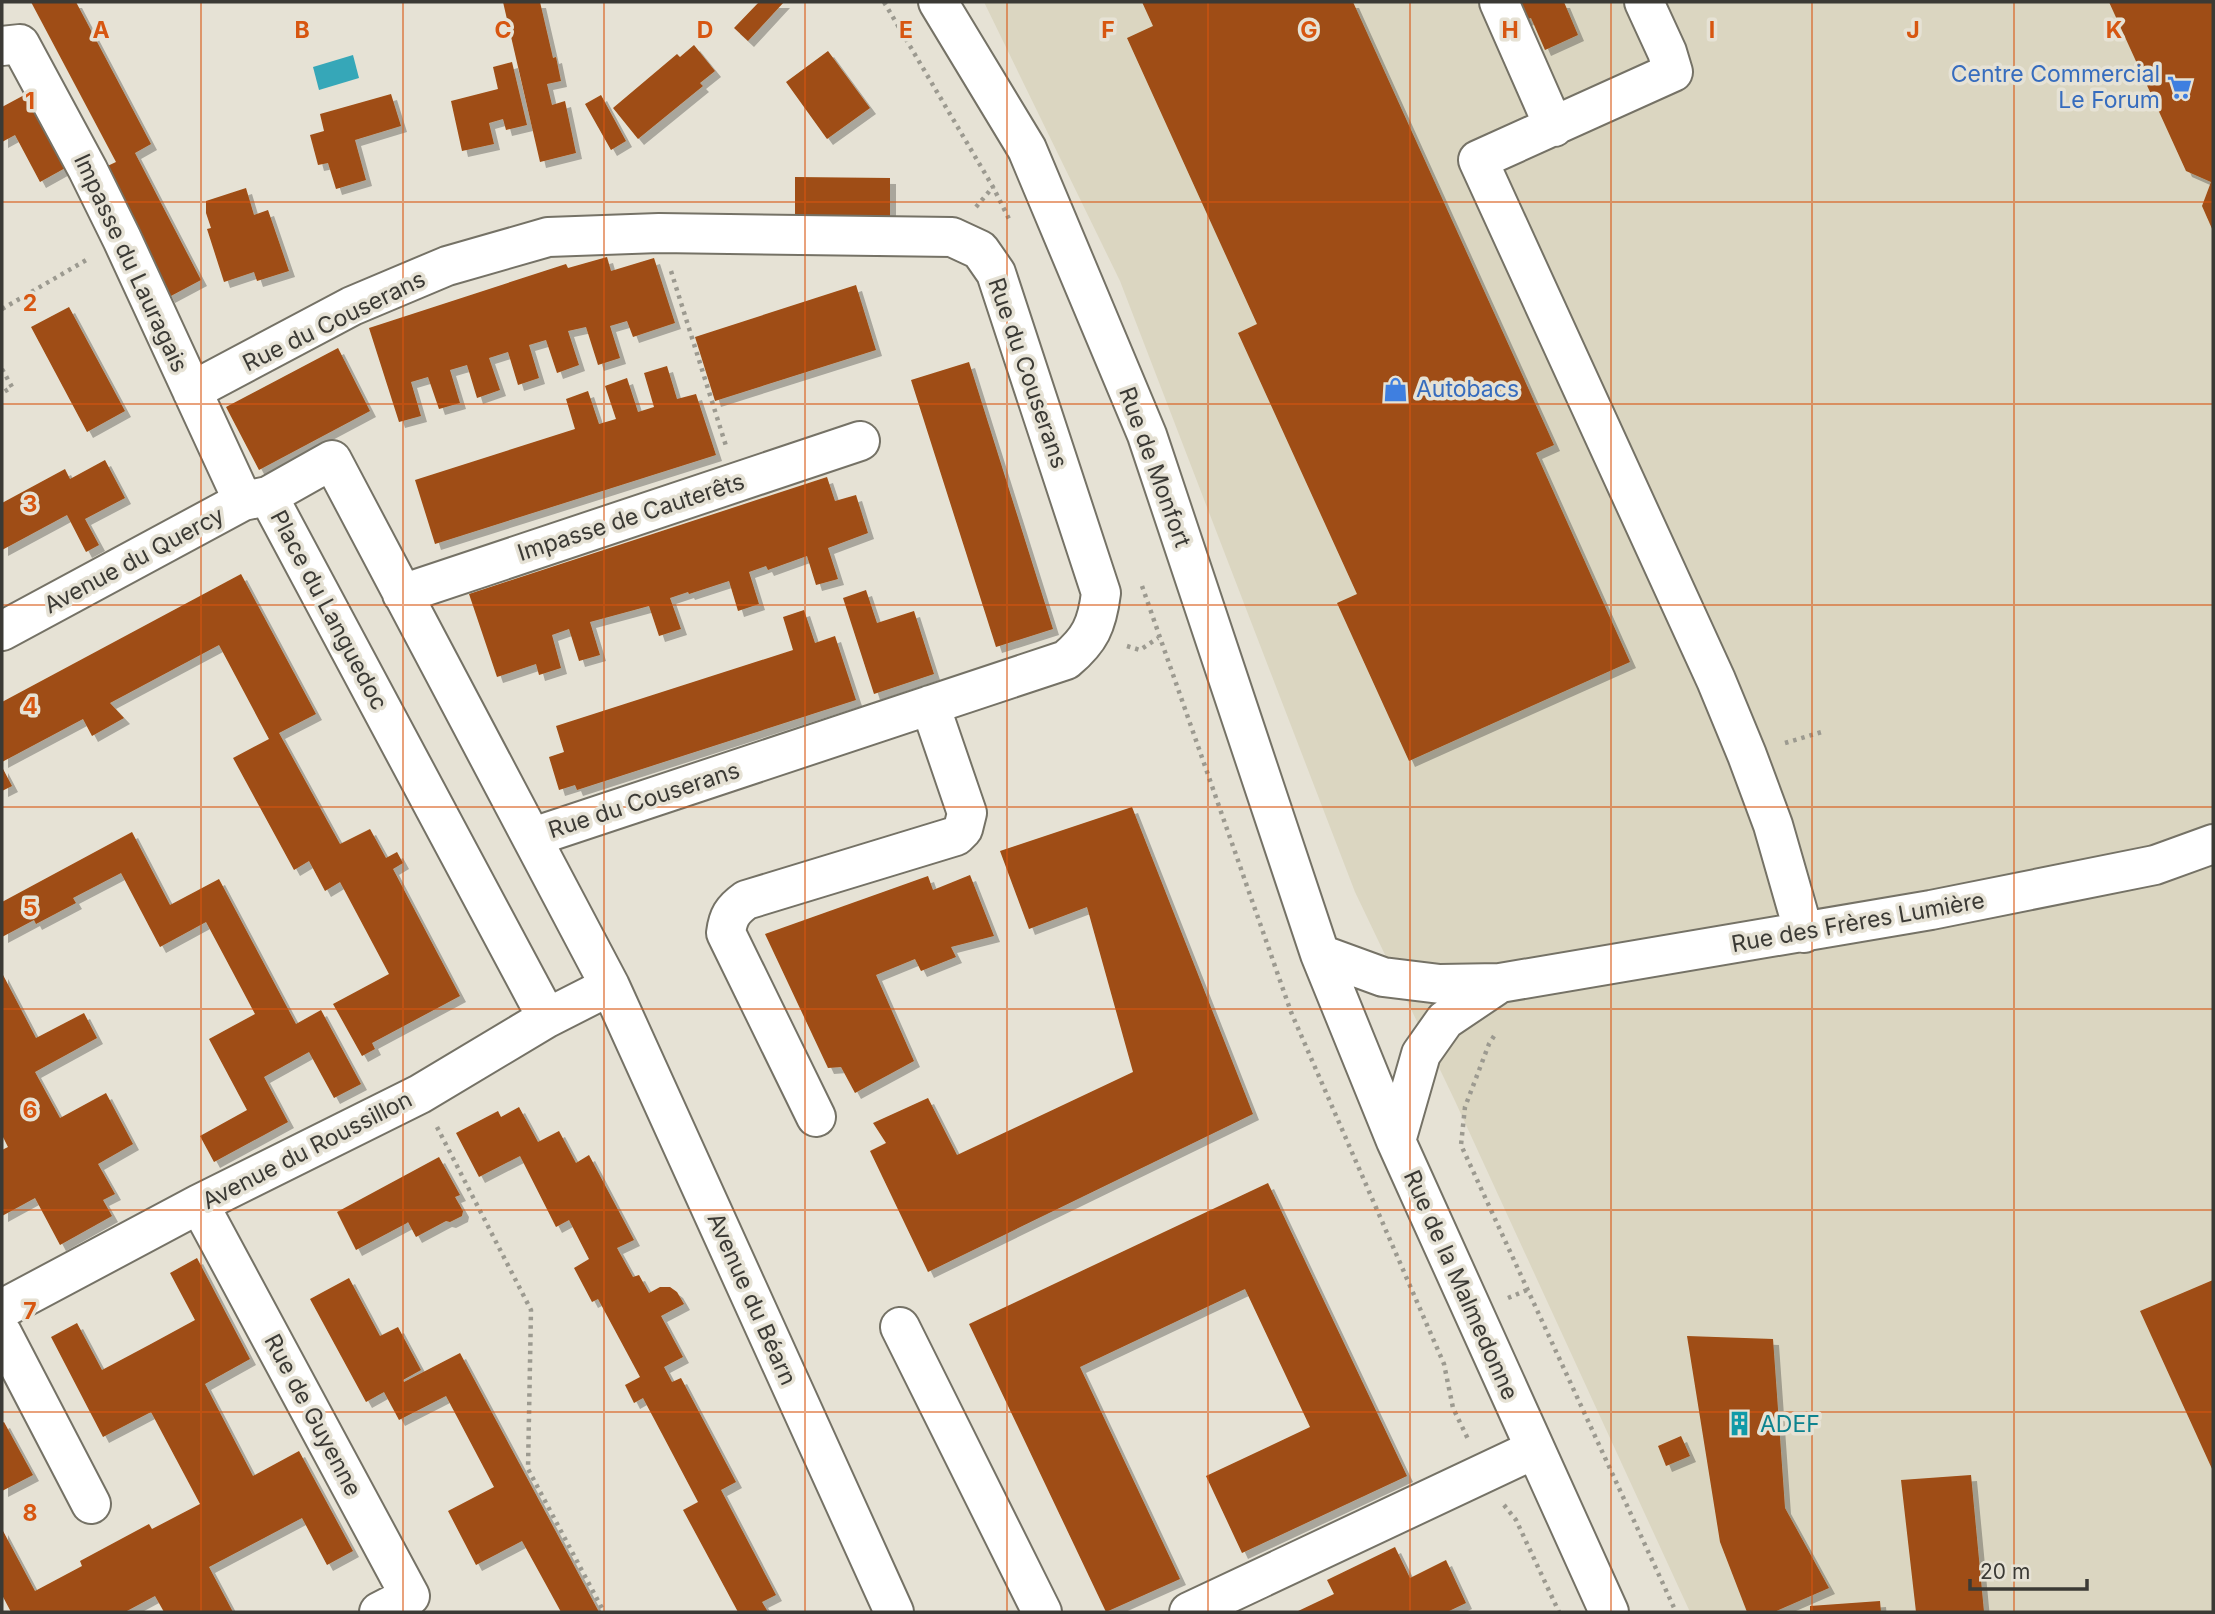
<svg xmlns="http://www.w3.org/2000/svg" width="2215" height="1614" font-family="Inter,sans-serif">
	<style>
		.built { fill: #dbd6c1 }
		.water { fill: #36a7b8 }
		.building { fill: #9f4d13; filter: url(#shadow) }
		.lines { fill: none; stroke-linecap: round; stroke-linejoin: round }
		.minor-casing { stroke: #757266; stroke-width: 42 }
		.path { stroke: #9c9a90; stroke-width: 4.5; stroke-dasharray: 3.5 5; stroke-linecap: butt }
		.minor { stroke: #fff; stroke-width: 38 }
		.grid { fill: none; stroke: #d75610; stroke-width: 2; stroke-opacity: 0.55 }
		.labels { text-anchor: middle; stroke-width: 7; stroke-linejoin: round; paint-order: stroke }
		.shop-label { font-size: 23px; fill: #366cbe; stroke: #e6e2d5; text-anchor: end }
		.street-label { font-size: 23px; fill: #3b3a35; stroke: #e6e2d5 }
		.culture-label { font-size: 23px; fill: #0d838f; stroke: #e6e2d5; text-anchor: start }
		.grid-label { font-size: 23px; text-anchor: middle; font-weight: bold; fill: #d75610; stroke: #e6e2d5; stroke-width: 7; stroke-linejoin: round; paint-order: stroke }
	</style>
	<defs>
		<filter id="shadow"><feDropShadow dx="6" dy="6" stdDeviation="0" flood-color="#0004"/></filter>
	</defs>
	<rect width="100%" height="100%" fill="#e6e2d5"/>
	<path class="built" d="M984 2H2213V1612H1690L1455 1101 1355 892 1120 281Z"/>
	<path class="water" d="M353 55 359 78 319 90 313 67Z"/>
	<path class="building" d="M31 2H76L151 144 135 153 201 280 169 297 101 169 116 162Z
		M503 2H540L553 58 556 57 561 81 547 84 552 105 565 101 576 153 540 162Z
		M759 2H784L748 41 734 28Z
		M1142 2H1353L1554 445 1536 453 1630 662 1409 761 1337 603 1357 594 1238 333 1257 324 1127 38 1153 26Z
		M1517 2H1564L1578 35 1545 50 1531 18 1525 20Z
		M2109 2H2213V231L2202 206 2211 182 2186 171Z
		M694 45 715 71 700 83 703 86 638 139 613 108 677 54 680 57Z
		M828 51 870 108 827 139 786 82Z
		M512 62 527 125 506 130 503 119 489 123 494 144 462 151 451 101 498 89 493 67Z
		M28 93 67 167 40 182 15 135 2 142V107Z
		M391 94 401 126 355 140 366 180 336 189 328 163 318 165 310 135 324 131 320 114Z
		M601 95 626 141 611 150 585 104Z
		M795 177 890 178V220L795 219Z
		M246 188 254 215 268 210 289 271 257 281 254 272 224 282 207 229 211 228 206 213V201Z
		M607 257 611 271 654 258 675 323 633 337 627 321 610 326 620 358 598 365 586 327 568 331 579 365 557 373 546 340 529 345 539 378 518 385 508 352 489 358 500 390 477 398 467 365 450 370 460 403 439 409 428 377 411 382 421 416 399 422 369 328 566 264 568 268Z
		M856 285 876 350 715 401 695 337Z
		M69 307 125 411 87 432 31 327Z
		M338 348 370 411 259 470 226 407Z
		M969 362 1053 629 996 647 911 380Z
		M667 366 677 399 696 394 716 455 435 544 415 480 575 429 566 399 588 391 599 424 616 419 605 386 627 378 638 412 654 407 644 373Z
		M105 460 125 498 85 519 99 545 86 552 67 515 2 550V503L65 469 70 479Z
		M827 477 835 501 856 495 868 533 828 548 838 579 816 585 807 556 768 570 766 566 749 572 759 604 738 611 729 581 689 594 688 592 670 598 681 629 659 636 649 606 590 622 600 655 579 661 569 629 552 635 561 668 539 675 536 664 497 677 469 594Z
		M241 574 316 714 279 733 340 844 370 829 386 858 397 852 403 863 393 869 460 996 372 1043 375 1049 362 1056 333 1004 389 974 340 882 325 891 309 861 294 870 233 758 269 739 219 645 110 703 124 718 92 736 83 719 2 762V702Z
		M866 590 877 623 914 611 934 674 874 694 843 598Z
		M804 610 815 643 835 636 856 700 577 790 575 785 559 790 549 757 564 752 556 726 793 650 783 617Z
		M2 767 12 786 2 791Z
		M1132 807 1253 1114 928 1272 870 1151 886 1143 873 1123 928 1098 957 1155 1133 1072 1087 907 1029 929 1000 851Z
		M132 832 170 905 219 879 296 1024 321 1010 361 1084 334 1098 309 1052 264 1077 288 1122 214 1162 200 1136 247 1110 209 1039 255 1014 206 922 160 947 121 873 73 898 76 903 36 924 34 920 2 937V902Z
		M970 875 994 936 951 947 956 957 921 971 915 959 876 975 914 1061 855 1093 841 1067 828 1068 765 934 928 876 933 890Z
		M2 973 36 1038 84 1013 97 1038 35 1072 60 1118 106 1093 133 1144 98 1164 115 1194 103 1200 112 1216 60 1245 35 1198 2 1216V1150L8 1147 2 1135Z
		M519 1107 538 1142 559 1131 576 1163 589 1155 634 1240 617 1248 633 1277 639 1275 649 1293 660 1287H670L677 1292 684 1304 661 1316 683 1357 664 1367 672 1382 681 1378 736 1482 721 1490 776 1595 762 1602 768 1612H738L683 1510 698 1502 643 1398 634 1403 625 1385 640 1377 598 1299 592 1302 574 1268 589 1259 569 1220 556 1227 520 1156 479 1177 456 1133 498 1111 501 1117Z
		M439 1157 460 1195 455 1197 463 1211 462 1216 450 1222 446 1221 416 1237 408 1222 407 1223 356 1250 337 1212Z
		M1268 1183 1407 1476 1242 1553 1206 1476 1310 1427 1245 1289 1080 1367 1180 1579 1106 1612 969 1324Z
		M197 1258 250 1359 205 1384 253 1476 299 1451 353 1551 327 1565 302 1518 209 1567 233 1612H164L155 1596 125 1612H11L2 1595V1529L35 1591 82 1566 80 1561 149 1524 152 1529 200 1504 151 1412 103 1437 51 1337 77 1323 102 1370 149 1345 195 1320 170 1273Z
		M349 1278 380 1336 398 1327 421 1370 403 1380 404 1382 460 1353 599 1612H561L522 1541 476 1565 448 1511 494 1487 446 1396 399 1420 384 1392 366 1402 310 1299Z
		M2213 1280V1471L2140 1311Z
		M1687 1336 1773 1339 1785 1508 1829 1588 1774 1612H1747L1720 1542Z
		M4 1422 33 1475 2 1491V1423Z
		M1681 1436 1690 1456 1666 1466 1658 1446Z
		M1971 1475 1984 1612H1916L1901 1480Z
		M1395 1547 1410 1578 1446 1560 1466 1603 1447 1612H1296L1334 1594 1327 1580Z
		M1880 1601 1881 1612H1810V1606Z"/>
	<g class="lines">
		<defs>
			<path id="minor" d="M938 2 1027 149 1147 435 1320 954 1396 1141 1609 1612
				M1499 2 1554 127
				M1644 2 1667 52 1673 72 1478 160 1716 680 1747 755 1773 825 1804 933
				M2 46 20 44 88 170 122 239 243 501
				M192 391 352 306 447 266 548 237 659 233 952 237 980 250 996 273 1101 593C1097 625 1090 640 1066 660L533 837
				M268 496 547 1018
				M402 594 860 441
				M2 631 243 501 268 496 332 460 610 986 894 1612
				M1320 954 1383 977 1440 984 1500 983 1931 910 2155 865 2213 844
				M816 1117 726 933C728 917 732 910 746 900L956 836 963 829 967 813 930 705
				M1396 1141 1421 1054 1445 1020 1500 983
				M199 1204 410 1596 379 1612
				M2 1309 199 1204 420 1094 547 1018 610 986
				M900 1327 1042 1612
				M2 1333 91 1504
				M1189 1612 1535 1449"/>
		</defs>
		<use href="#minor" class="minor-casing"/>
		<path class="path" d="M884 2 993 187 1011 223
			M976 207 993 187
			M671 271 726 446
			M2 309 88 259
			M2 369 12 387 2 393
			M1142 586 1291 1012 1444 1364 1453 1408 1468 1439
			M1127 646 1140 650 1158 638
			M1785 743 1825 731
			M1494 1036 1489 1044 1465 1107 1461 1145 1676 1612
			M437 1127 531 1310 528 1469 604 1612
			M1508 1298 1527 1290
			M1504 1505 1516 1520 1559 1612"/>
		<use href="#minor" class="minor"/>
	</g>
	<path class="grid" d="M201 2V1612M403 2V1612M604 2V1612M805 2V1612M1007 2V1612M1208 2V1612M1410 2V1612M1611 2V1612M1812 2V1612M2014 2V1612M2 202H2213M2 404H2213M2 605H2213M2 807H2213M2 1009H2213M2 1210H2213M2 1412H2213"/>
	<defs>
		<symbol id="supermarket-bare" viewBox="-9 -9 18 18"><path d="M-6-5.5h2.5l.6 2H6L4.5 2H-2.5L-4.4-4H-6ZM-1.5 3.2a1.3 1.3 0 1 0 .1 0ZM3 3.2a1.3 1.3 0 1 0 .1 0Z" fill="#3f7fe0" stroke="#e6e2d5" stroke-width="2.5" paint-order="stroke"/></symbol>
		<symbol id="shop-bare" viewBox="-9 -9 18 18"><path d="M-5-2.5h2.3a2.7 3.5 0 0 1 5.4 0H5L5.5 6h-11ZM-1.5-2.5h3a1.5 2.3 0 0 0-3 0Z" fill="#3f7fe0" stroke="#e6e2d5" stroke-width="2.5" paint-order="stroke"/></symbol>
		<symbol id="building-bare" viewBox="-9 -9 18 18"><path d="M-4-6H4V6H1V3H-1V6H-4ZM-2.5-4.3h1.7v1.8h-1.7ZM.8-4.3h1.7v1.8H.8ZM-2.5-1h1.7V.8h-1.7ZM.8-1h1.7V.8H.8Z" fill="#0f9aa8" stroke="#e6e2d5" stroke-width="2.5" paint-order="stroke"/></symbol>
	</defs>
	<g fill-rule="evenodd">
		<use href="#supermarket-bare" x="2162" y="70" width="35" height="35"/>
		<use href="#shop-bare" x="1378" y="372" width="35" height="35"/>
		<use href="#building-bare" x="1722" y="1406" width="35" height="35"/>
	</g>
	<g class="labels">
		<g class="shop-label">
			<text x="2160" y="82">Centre Commercial<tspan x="2160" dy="26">Le Forum</tspan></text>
			<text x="1416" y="397" text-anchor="start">Autobacs</text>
		</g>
		<g class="street-label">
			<text transform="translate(131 263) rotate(65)" y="8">Impasse du Lauragais</text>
			<text transform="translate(334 321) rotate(-26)" y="8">Rue du Couserans</text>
			<text transform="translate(1028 373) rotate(71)" y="8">Rue du Couserans</text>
			<text transform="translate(1155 467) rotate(70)" y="8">Rue de Monfort</text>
			<text transform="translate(631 517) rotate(-18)" y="8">Impasse de Cauterêts</text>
			<text transform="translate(134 560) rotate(-28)" y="8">Avenue du Quercy</text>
			<text transform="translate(329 610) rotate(62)" y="8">Place du Languedoc</text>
			<text transform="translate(644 800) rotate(-18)" y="8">Rue du Couserans</text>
			<text transform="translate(1858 922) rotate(-10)" y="8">Rue des Frères Lumière</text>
			<text transform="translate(307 1150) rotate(-27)" y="8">Avenue du Roussillon</text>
			<text transform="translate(1461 1285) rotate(66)" y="8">Rue de la Malmedonne</text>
			<text transform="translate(752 1299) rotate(66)" y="8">Avenue du Béarn</text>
			<text transform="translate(313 1415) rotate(62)" y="8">Rue de Guyenne</text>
		</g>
		<g class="culture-label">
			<text x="1760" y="1432">ADEF</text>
		</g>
	</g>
	<g class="grid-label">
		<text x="101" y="38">A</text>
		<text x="302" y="38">B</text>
		<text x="503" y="38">C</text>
		<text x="705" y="38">D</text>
		<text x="906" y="38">E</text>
		<text x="1108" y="38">F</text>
		<text x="1309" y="38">G</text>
		<text x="1510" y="38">H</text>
		<text x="1712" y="38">I</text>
		<text x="1913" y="38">J</text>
		<text x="2114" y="38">K</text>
		<text x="30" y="109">1</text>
		<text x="30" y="311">2</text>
		<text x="30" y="512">3</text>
		<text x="30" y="714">4</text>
		<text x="30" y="916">5</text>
		<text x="30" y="1118">6</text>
		<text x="30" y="1319">7</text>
		<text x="30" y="1521">8</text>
	</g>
	<rect width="2215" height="1614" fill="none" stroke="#3b3a35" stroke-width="7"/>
	<path d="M1970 1579v10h117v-10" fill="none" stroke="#3b3a35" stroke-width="3.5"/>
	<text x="1980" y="1579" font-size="21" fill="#3b3a35" stroke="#e6e2d5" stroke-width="5" paint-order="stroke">20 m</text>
</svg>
